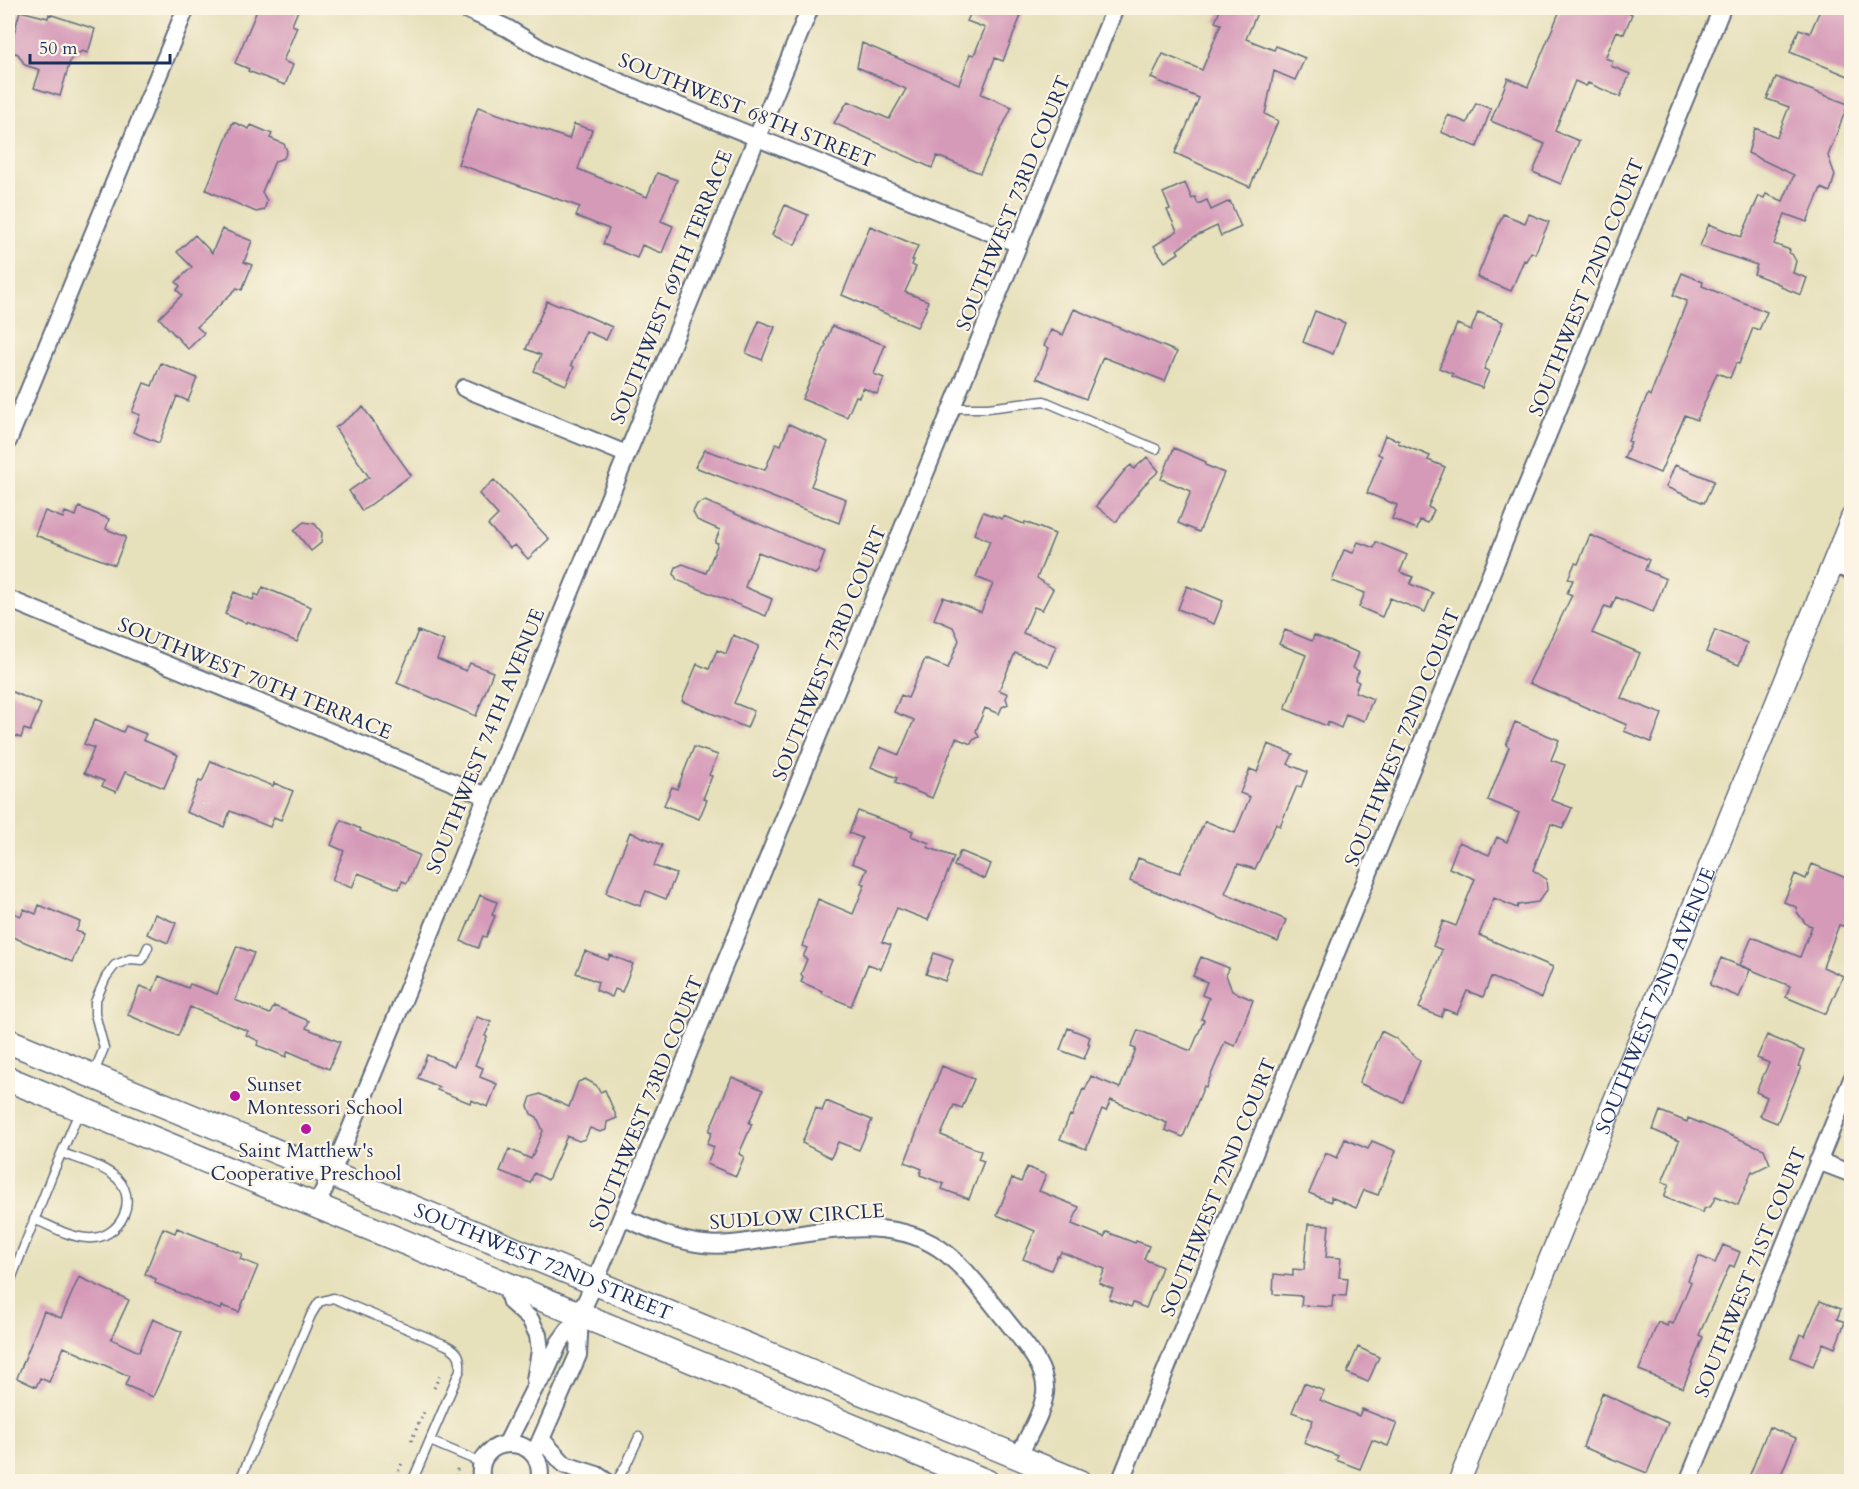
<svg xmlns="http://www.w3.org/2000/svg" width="1859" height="1489" font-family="Cardo,serif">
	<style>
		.building { fill: #d59ab8 }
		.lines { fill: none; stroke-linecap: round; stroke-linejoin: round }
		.service-casing { stroke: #626d7f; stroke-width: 11 }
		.minor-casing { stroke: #626d7f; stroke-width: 20 }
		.tertiary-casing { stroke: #626d7f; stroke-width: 24 }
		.secondary-casing { stroke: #626d7f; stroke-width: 27 }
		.path { stroke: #626d7f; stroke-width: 3; stroke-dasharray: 1.5 4.5; stroke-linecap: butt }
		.service { stroke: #fff; stroke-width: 8 }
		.minor { stroke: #fff; stroke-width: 16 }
		.tertiary { stroke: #fff; stroke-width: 21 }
		.secondary { stroke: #fff; stroke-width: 24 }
		.poi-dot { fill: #b5179e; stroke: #fcf5e5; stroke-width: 2 }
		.labels { text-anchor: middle; stroke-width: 4.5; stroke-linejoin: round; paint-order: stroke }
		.street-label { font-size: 20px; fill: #1b2f5e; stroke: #fcf5e5 }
		.poi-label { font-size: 20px; fill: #1b2f5e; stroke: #fcf5e5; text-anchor: start }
	</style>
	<rect width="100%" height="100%" fill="#fcf5e5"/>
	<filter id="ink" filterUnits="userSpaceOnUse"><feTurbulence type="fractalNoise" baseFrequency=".0167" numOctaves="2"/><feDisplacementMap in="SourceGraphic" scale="12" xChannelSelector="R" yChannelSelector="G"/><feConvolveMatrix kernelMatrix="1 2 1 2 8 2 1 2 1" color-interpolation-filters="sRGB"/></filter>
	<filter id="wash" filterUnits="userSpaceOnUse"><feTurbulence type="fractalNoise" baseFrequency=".008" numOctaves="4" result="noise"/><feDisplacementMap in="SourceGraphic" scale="24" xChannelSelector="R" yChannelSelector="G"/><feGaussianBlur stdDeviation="1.35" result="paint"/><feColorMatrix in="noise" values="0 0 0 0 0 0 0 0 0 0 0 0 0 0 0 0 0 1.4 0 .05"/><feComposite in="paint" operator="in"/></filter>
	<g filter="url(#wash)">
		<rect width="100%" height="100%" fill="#e6e0bb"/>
		<g id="blocks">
			<path class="building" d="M258 8H299L292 25 297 27 283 61 293 65 285 85 248 71 249 69 235 63Z
				M973 8H1008L1022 13 1003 61 995 58 981 94 1012 107 980 173 937 156 932 168 834 123 848 101 889 119 906 89 857 67 862 43 959 84 970 54 974 55 985 28 967 21Z
				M1221 8H1259L1246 39 1274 50 1276 46 1305 58 1295 80 1274 71 1265 114 1278 121 1250 187 1175 153 1199 98 1151 78 1163 54 1202 70 1221 24 1215 22Z
				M1561 8H1616L1632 14 1624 34 1617 31 1605 58 1613 61 1611 66 1630 74 1620 97 1588 83 1586 86 1575 81 1555 131 1579 141 1561 184 1533 172 1545 144 1491 121 1508 78 1528 87Z
				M1821 8H1851V68L1848 76 1790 52 1799 29 1810 33Z
				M20 11 48 18 49 14 95 29 88 53 82 51 71 58 60 96 34 88 40 70 25 65 18 54 9 51Z
				M1776 77 1848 104 1828 156 1835 175 1830 192 1821 188 1807 222 1785 214 1774 244 1790 250 1789 253 1792 254 1796 261 1793 273 1807 278 1801 295 1781 287V285L1777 283 1754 274 1757 265 1700 246 1709 224 1741 237 1759 196 1764 198 1766 194 1783 201 1794 175 1748 153 1755 128 1777 137 1789 107 1767 99Z
				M1476 103 1491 109 1477 147 1441 132 1448 115 1467 123Z
				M478 107 569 139 574 124 592 130 578 169 647 197 657 173 677 180 661 221 673 226 662 253 642 245 637 258 603 244 609 229 576 216 580 207 458 164Z
				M233 122 249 129 251 125 272 134 270 138 284 144 287 151 284 158 275 161 262 192 267 201 264 210 256 212 206 190Z
				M1185 183 1192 199 1195 197 1198 204 1207 200 1211 210 1230 201 1241 227 1221 236 1217 226 1194 237 1177 250 1179 253 1165 262 1154 246 1177 231 1167 210 1170 209 1163 193Z
				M785 205 808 215 795 245 772 235Z
				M1503 214 1525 223 1529 214 1549 222 1535 254 1531 252 1526 261 1524 260 1511 291 1477 277Z
				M870 226 918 246 912 260H914L912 265 916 267 905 292 928 301 926 307 927 308 917 327 842 295Z
				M222 229 252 241 244 262 252 265 242 290 237 288 197 327 204 333 188 349 159 318 182 295 177 290 180 286 176 282 192 267 177 252 195 235 212 253Z
				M1682 273 1703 282 1702 286 1767 312 1759 330 1753 328 1739 364 1736 363 1730 378 1717 373 1697 420 1685 415 1660 473 1624 458 1631 442 1628 441 1648 394 1650 396 1687 301 1673 295Z
				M547 301 559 306 560 304 612 327 606 340 586 331 571 365 574 367 566 385 534 371 541 355 526 349Z
				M1074 309 1177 352 1165 381 1103 357 1086 399 1037 378 1049 348 1044 346 1051 330 1063 335Z
				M1315 311 1345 323 1333 354 1303 342Z
				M1478 312 1503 322 1484 369 1489 371 1482 388 1452 376 1453 374 1439 368 1457 324 1471 330Z
				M759 321 775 327 762 360 746 353Z
				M832 326 885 345 874 374 884 378 877 394 863 388 859 397 856 396 847 417 802 399 826 345 825 344Z
				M161 363 197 378 188 401 177 396 159 443 133 432 140 415 132 412 144 383 152 386Z
				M363 407 411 475 362 511 349 491 369 477 335 428Z
				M789 424 828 442 811 486 846 499 839 523 695 467 705 450 765 470 776 443 781 445Z
				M1385 435 1399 441 1398 443 1430 456 1428 460 1445 467 1428 507 1434 510 1428 523 1420 520 1417 529 1392 519 1397 505 1367 493 1382 456 1378 454Z
				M1174 448 1206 462 1205 465 1224 473 1199 532 1178 523 1191 491 1161 479Z
				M1147 457 1159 471 1143 486 1116 522 1096 506 1125 470 1131 465 1134 469Z
				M1675 465 1714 481 1704 503 1666 487Z
				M494 480 549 539 528 559 515 545 510 548 488 525 498 515 479 494Z
				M705 501 825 552 818 571 815 574 758 552 745 587 772 599 766 616 677 580 674 574 676 567 683 564 706 573 718 543 715 542 720 530 697 520 693 512 697 504Z
				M79 507 109 519 106 529 126 537 115 565 35 535 45 511 63 518 65 512 76 516Z
				M983 512 1002 519 1003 516 1024 524 1025 522 1055 534 1037 578 1053 589 1042 610 1034 607 1023 633 1056 646 1048 666 1015 653 999 690 1008 694 1006 698 1008 704 1002 707 999 714 985 708 976 731 979 737 973 740 971 744 956 738 932 798 895 783 897 778 871 767 880 747 899 755 914 720 894 712 901 695 908 698 925 659 948 668 959 640 953 627 934 619 943 597 981 612 993 584 976 577 990 541 974 534Z
				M304 522 315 524 322 533 321 543 311 551 294 530Z
				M1590 535 1649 560 1645 570 1666 579 1653 612 1616 597 1611 608 1605 606 1592 633 1640 653 1621 698 1662 714 1651 742 1624 731 1627 725 1529 683 1572 595 1567 593 1573 580 1568 579 1575 563 1578 564Z
				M1358 542 1374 548 1376 542 1407 555 1400 572 1413 577 1410 584 1433 593 1425 612 1390 598 1382 617 1359 607 1365 593 1332 581 1344 550 1353 553Z
				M1187 586 1223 601 1214 624 1178 609Z
				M263 587 311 607 297 642 247 621 246 623 225 614 234 592 253 600 255 594 259 596Z
				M1285 630 1312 641 1314 635 1359 653 1353 668 1359 671 1355 680 1359 682 1355 692 1373 699 1364 721 1346 714 1341 728 1328 722 1327 726 1285 709 1306 655 1279 644Z
				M1715 630 1747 643 1739 665 1706 652Z
				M418 631 444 641 437 659 466 671 470 663 493 672 476 716 397 683Z
				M733 635 759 646 734 703 754 711 747 728 682 701 697 664 709 669 717 650 726 654Z
				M8 690 41 704 30 731 24 729 21 738 8 733Z
				M95 719 123 732 126 726 146 734 143 740 178 755 164 788 125 772 116 792 102 786 104 781 84 773 94 748 84 744Z
				M1515 722 1559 740 1551 760 1565 765 1551 800 1572 808 1563 828 1551 824 1533 870 1546 879 1547 890 1538 902 1518 905 1517 908 1494 898 1479 935 1553 967 1541 998 1491 977 1483 997 1467 991 1457 1014 1444 1009 1441 1017 1419 1008 1442 950 1433 946 1443 921 1456 926 1475 879 1449 868 1459 842 1489 855 1497 837 1507 842 1519 813 1488 800 1509 747 1506 745Z
				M1268 744 1293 754 1288 764 1307 772 1301 787 1297 786 1280 826 1276 824 1255 869 1238 864 1225 893 1286 920 1278 942 1130 881 1138 858 1180 873 1205 821 1235 833 1250 797 1240 793 1250 769 1257 772Z
				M694 747 718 755 709 775 712 776 703 799 707 800 699 819 664 805 672 787 677 789Z
				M211 761 273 786 274 783 293 791 281 820 274 817 270 827 230 811 224 827 186 812 199 781 202 782Z
				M858 811 913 831 911 836 929 843 927 847 954 857 928 920 897 908 882 942 891 945 881 969 868 964 851 1006 821 993 822 991 801 982 803 977 801 974 807 959 803 957 807 948 802 946 818 899 853 914 865 884 861 883 867 869 852 863 862 838 849 833Z
				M341 820 361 829 360 831 419 855 407 883 402 881 399 889 358 873 352 888 332 880 344 851 331 845Z
				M630 832 662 845 654 866 676 874 666 899 646 891 640 906 606 893Z
				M960 851 991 864 985 879 954 866Z
				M1812 864 1851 880V917L1848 915 1843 926 1839 925 1823 967 1843 976 1826 1014 1786 997 1790 986 1740 965 1752 937 1800 957 1812 926 1806 924 1797 912 1796 907 1784 902 1795 874 1806 879Z
				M480 895 497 902 492 915 495 916 486 937 483 936 478 948 461 941Z
				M39 905 80 922 76 931 84 934 72 962 8 935V911L21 916 24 909 36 914Z
				M155 914 176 923 168 943 147 934Z
				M237 946 254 953 235 1000 270 1014 274 1006 309 1021 306 1028 340 1042 329 1069 288 1051 286 1057 257 1045 259 1041 246 1035 248 1031 190 1007 178 1036 128 1015 140 986 153 991 159 976 188 988 190 984 217 994Z
				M585 951 608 960 610 955 633 964 622 992 615 989 612 997 596 990 598 982 576 973Z
				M934 953 953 960 945 981 926 974Z
				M1201 957 1229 968 1226 975 1232 991 1253 1000 1235 1046 1225 1042 1206 1087 1204 1086 1183 1137 1165 1130 1167 1123 1111 1100 1106 1111 1102 1109 1086 1149 1060 1139 1070 1115 1072 1116 1083 1089 1085 1090 1091 1076 1120 1088 1136 1049 1131 1047 1138 1030 1191 1051 1204 1020 1201 1019 1209 998 1202 995 1207 982 1193 976Z
				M1721 958 1750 970 1739 997 1710 985Z
				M477 1017 491 1022 485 1036 487 1037 475 1065 483 1068 480 1077 497 1084 488 1107 471 1100 470 1103 437 1090 439 1087 418 1078 427 1055 454 1066Z
				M1068 1028 1090 1037 1088 1043 1090 1044 1084 1059 1060 1050Z
				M1381 1031 1395 1038 1420 1061 1403 1102 1359 1083Z
				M1767 1035 1804 1051 1798 1066 1801 1067 1777 1123 1760 1116 1767 1097 1756 1092 1769 1063 1757 1058Z
				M942 1066 974 1079 962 1108 954 1105 941 1135 981 1151 978 1159 984 1161 969 1199 942 1189 944 1184 920 1175 922 1169 905 1162Z
				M732 1077 763 1090 749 1123 752 1124 739 1154 744 1157 736 1176 707 1164 714 1147 707 1144 712 1132 709 1131Z
				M585 1079 596 1085 600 1092 605 1090 617 1118 607 1122 606 1130 600 1132 590 1128 585 1139 579 1141 567 1136 548 1180 534 1173 530 1183 500 1171 509 1149 531 1159 543 1131 537 1117 531 1114 528 1106 531 1097 540 1094 569 1107 578 1082Z
				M826 1101 872 1120 859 1150 838 1142 831 1158 802 1143 816 1108 822 1111Z
				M1660 1111 1687 1122 1688 1118 1764 1149 1770 1164 1754 1172 1752 1171 1738 1205 1716 1196 1711 1206 1704 1209 1703 1213 1664 1197 1669 1184 1662 1182 1679 1141 1653 1130Z
				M1345 1139 1368 1149 1372 1141 1396 1151 1378 1195 1364 1190 1356 1208 1331 1197V1202L1309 1193 1326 1153 1337 1158Z
				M1027 1167 1046 1175 1039 1191 1079 1207 1072 1224 1104 1237 1107 1232 1135 1243 1136 1241 1149 1246 1144 1259 1162 1267 1146 1308 1133 1303 1131 1307 1109 1299 1113 1289 1099 1283 1105 1269 1061 1252 1059 1256H1057L1051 1270 1023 1259 1035 1231 997 1215 1012 1178 1021 1182Z
				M1308 1224 1329 1225 1326 1257 1341 1258 1339 1277 1348 1278 1346 1296 1333 1295 1332 1307 1301 1305 1302 1296 1273 1294 1274 1274 1293 1276V1269L1304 1270Z
				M163 1228 175 1233 177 1228 242 1254 240 1259 258 1266 239 1312 222 1306 221 1310 155 1283 156 1279 145 1274Z
				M1723 1245 1740 1252 1734 1267 1730 1265 1699 1335 1703 1337 1683 1388 1639 1370 1658 1322 1667 1326 1668 1322 1673 1324 1691 1282 1688 1280 1699 1256 1715 1263Z
				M79 1277 129 1300 111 1339 139 1352 153 1319 182 1332 153 1397 125 1385 129 1376 64 1347 49 1382 40 1378 36 1387 17 1378 44 1311 61 1318Z
				M1820 1301 1841 1309 1837 1319 1845 1322 1835 1348 1823 1343 1813 1366 1791 1357 1800 1334 1805 1336Z
				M1358 1347 1379 1357 1368 1382 1347 1373Z
				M1304 1383 1324 1391 1320 1400 1359 1416 1362 1409 1397 1423 1388 1446 1372 1440 1360 1469 1336 1460 1338 1456 1304 1443 1313 1420 1292 1412Z
				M1602 1393 1668 1423 1647 1473 1583 1447Z
				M1769 1427 1796 1438 1778 1482H1747Z"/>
		</g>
	</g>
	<g filter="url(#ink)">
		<use href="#blocks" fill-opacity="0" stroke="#626d7f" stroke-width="1.5"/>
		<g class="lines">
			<defs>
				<path id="service" d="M952 408H988L1044 401 1156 449
					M93 1075 104 1048 95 1014V1002L106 977 115 965 130 959 142 960 148 947
					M34 1219C51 1226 69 1237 87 1238 121 1241 142 1196 113 1175 98 1164 78 1159 62 1153
					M8 1287 52 1175 80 1110
					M430 1441 482 1463
					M239 1482 311 1315 319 1302 333 1298 446 1345C458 1351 461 1356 460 1370L412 1482
					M616 1482 626 1465 639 1437"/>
				<path id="minor" d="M463 8 507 28 548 53 1019 244
					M464 388 626 454
					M8 441 186 8
					M1833 564 1852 572
					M8 599 486 796
					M1818 1161 1852 1174
					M317 1205 343 1147 810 8
					M622 1217C648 1228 675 1241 704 1244 729 1247 756 1240 781 1237 835 1229 901 1216 947 1254 970 1273 987 1297 1005 1319 1021 1340 1048 1366 1045 1393 1042 1415 1027 1437 1019 1456
					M505 1283 511 1302 530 1319 538 1335 540 1351 535 1380
					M541 1439 565 1465 597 1475 607 1482
					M507 1443 535 1387 544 1376 559 1343 580 1314 595 1282 1115 8
					M534 1455 578 1355 580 1315
					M482 1482C470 1432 549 1431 539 1482
					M1120 1482 1722 8
					M1688 1482 1852 1079"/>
				<g id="tertiary">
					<path id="s1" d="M1459 1482 1852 517"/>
				</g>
				<g id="secondary">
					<path id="s2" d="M8 1041 1079 1482"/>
					<path d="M8 1079 987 1482"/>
				</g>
			</defs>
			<use href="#service" class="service-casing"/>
			<use href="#minor" class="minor-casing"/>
			<use href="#tertiary" class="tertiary-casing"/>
			<use href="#secondary" class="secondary-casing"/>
			<path class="path" d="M434 1388 440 1375
				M411 1441 425 1410
				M394 1482 402 1463
				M454 1482 458 1466"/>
			<use href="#service" class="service"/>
			<use href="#minor" class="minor"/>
			<use href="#tertiary" class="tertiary"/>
			<use href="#secondary" class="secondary"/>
		</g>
	</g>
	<g class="poi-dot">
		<circle cx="235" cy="1096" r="6"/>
		<circle cx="306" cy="1129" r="6"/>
	</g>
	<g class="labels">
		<g class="street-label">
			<text transform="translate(747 110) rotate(22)" y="7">SOUTHWEST 68TH STREET</text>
			<text transform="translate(1013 203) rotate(-68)" y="7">SOUTHWEST 73RD COURT</text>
			<text transform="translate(671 287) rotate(-68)" y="7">SOUTHWEST 69TH TERRACE</text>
			<text transform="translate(1586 287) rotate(-68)" y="7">SOUTHWEST 72ND COURT</text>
			<text transform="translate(829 653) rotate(-68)" y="7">SOUTHWEST 73RD COURT</text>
			<text transform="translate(255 678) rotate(22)" y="7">SOUTHWEST 70TH TERRACE</text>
			<text transform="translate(1402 737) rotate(-68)" y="7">SOUTHWEST 72ND COURT</text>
			<text transform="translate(485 741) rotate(-68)" y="7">SOUTHWEST 74TH AVENUE</text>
			<text dy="7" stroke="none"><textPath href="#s1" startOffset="520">SOUTHWEST 72ND AVENUE</textPath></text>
			<text transform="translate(646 1103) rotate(-68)" y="7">SOUTHWEST 73RD COURT</text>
			<text transform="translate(1218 1187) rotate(-68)" y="7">SOUTHWEST 72ND COURT</text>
			<text transform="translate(797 1216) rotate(-4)" y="7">SUDLOW CIRCLE</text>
			<text dy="7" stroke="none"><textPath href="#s2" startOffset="579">SOUTHWEST 72ND STREET</textPath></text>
			<text transform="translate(1750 1272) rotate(-68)" y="7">SOUTHWEST 71ST COURT</text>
		</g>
		<g class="poi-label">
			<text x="247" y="1091">Sunset<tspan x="247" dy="23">Montessori School</tspan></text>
			<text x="306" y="1157" text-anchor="middle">Saint Matthew's<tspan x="306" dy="23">Cooperative Preschool</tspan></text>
		</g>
	</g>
	<rect width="1859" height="1489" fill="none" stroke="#fcf5e5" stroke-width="30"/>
	<path d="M30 54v9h140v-9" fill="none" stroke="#1b2f5e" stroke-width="3"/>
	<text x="39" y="54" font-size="18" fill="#1b2f5e" stroke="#fcf5e5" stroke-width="4.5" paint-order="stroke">50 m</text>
</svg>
